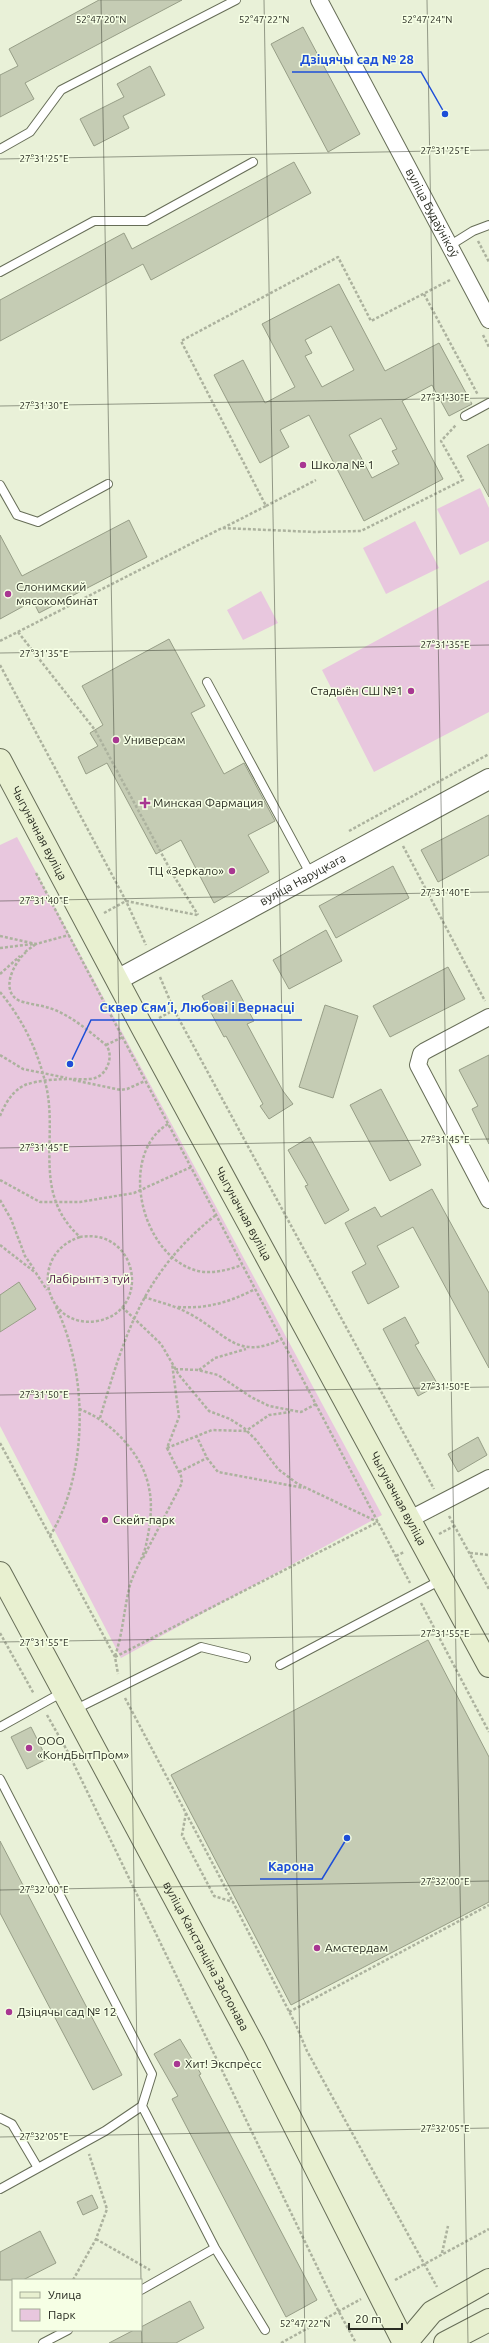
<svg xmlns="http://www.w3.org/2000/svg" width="489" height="2343" font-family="Ubuntu,sans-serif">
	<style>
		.green { fill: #e8c7de }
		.building { fill: #c5ccb4; stroke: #979e87; fill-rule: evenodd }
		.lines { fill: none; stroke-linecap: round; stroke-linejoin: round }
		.service-casing { stroke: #666d57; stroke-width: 10 }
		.minor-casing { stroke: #666d57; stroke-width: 18 }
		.tertiary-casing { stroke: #666d57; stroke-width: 22 }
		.secondary-casing { stroke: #666d57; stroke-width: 24 }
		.path { stroke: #acb29e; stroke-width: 2.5; stroke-dasharray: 3 2; stroke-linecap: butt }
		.service { stroke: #fff; stroke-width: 8 }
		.minor { stroke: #fff; stroke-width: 16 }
		.tertiary { stroke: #fff; stroke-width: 20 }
		.secondary { stroke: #e8f0d0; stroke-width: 22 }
		.ticks { fill: none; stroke: #292c22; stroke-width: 1; stroke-opacity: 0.45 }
		.poi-dot { fill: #a83792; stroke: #f6ffe5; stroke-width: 1.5 }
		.labels { text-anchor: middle; stroke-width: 3; stroke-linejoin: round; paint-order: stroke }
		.street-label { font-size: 12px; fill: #292c22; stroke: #f6ffe5 }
		.poi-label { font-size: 12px; fill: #292c22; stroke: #f6ffe5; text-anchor: start }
		.park-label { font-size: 12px; fill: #57214b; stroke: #f6ffe5 }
		.ticks-label { font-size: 10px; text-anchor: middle; fill: #292c22; stroke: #f6ffe5; stroke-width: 3; stroke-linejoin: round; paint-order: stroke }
		.leader { fill: none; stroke: #1d4ed8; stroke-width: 1.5 }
		.callout-dot { fill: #1d4ed8; stroke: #f6ffe5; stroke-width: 1.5 }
		.callout-label { font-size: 13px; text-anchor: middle; font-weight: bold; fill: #1d4ed8; stroke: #f6ffe5; stroke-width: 3; stroke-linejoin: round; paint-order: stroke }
	</style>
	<rect width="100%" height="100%" fill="#e9f1d8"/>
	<path class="green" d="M480 488 489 508V541L460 555 437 509Z
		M415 521 439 568 386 594 363 548Z
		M489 580V712L374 772 322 670Z
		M261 591 278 623 243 640 227 610Z
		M17 837 382 1515 121 1658 0 1426V1332L36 1309 19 1283 0 1295V845Z"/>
	<path class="building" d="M99 0H182L25 83 34 99 0 117V75L18 66 9 49Z
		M303 27 360 134 328 152 271 44Z
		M150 66 165 95 123 116 129 128 94 146 80 119 124 97 117 84Z
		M294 162 311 193 151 280 143 264 0 341V300L124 233 132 249Z
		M339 284 385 371 439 343 472 404 449 416 432 385 402 401 443 479 364 521 309 415 280 430 289 447 260 463 214 375 243 360 265 403 295 387 262 324ZM331 326 354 370 322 387 305 356 312 353 305 340ZM381 418 397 449 392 451 399 464 372 478 349 435Z
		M489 444V497L467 456Z
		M129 520 147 557 39 613 33 601 0 619V535L22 576Z
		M169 639 205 706 191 713 224 774 244 763 275 821 248 835 269 872 214 903 181 840 156 854 107 763 86 774 78 757 98 746 90 733 103 725 82 686Z
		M489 815V855L438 882 421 850Z
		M393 866 409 898 336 938 319 906Z
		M326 930 342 961 289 989 273 960Z
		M448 967 465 999 390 1037 373 1006Z
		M232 980 254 1021 247 1024 283 1091 293 1104 269 1119 260 1106 263 1104 226 1036 224 1037 202 996Z
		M325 1005 358 1016 333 1098 299 1087Z
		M489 1055V1144L472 1109 478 1106 459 1070Z
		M381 1089 421 1165 390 1181 350 1105Z
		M310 1137 349 1210 325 1224 305 1186 308 1185 288 1150Z
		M432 1189 489 1293V1368L413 1227 377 1246 399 1287 368 1304 352 1272 366 1264 345 1223 375 1207 381 1217Z
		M19 1282 36 1309 0 1332V1295Z
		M405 1317 419 1343 415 1345 438 1385 418 1396 383 1329Z
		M478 1437 487 1455 458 1472 448 1454Z
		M428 1640 489 1757V1902L291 2005 171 1775Z
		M31 1727 47 1759 27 1769 11 1737Z
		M0 1841 122 2075 93 2090 0 1913Z
		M180 2039 201 2074 199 2075 317 2300 286 2317 172 2099 178 2096 154 2054Z
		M92 2195 98 2208 83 2215 77 2202Z
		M40 2231 56 2263 23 2280H0V2252Z
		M190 2301 204 2328 176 2343H109L134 2330H141V2327Z"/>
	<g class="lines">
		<defs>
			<path id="service" d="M0 149 30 132 61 90 236 0
				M449 246 473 231 489 225
				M0 272 94 221H146L253 162
				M465 416 489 403
				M0 485 17 515 38 522 108 484
				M207 682 311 875
				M280 1665 441 1580
				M74 1710 201 1647 246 1658
				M0 1727 63 1692
				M0 1779 152 2074 142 2106 215 2248 265 2330
				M0 2118 12 2124 38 2168 0 2189
				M38 2168 105 2131 142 2106
				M141 2290 215 2248
				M43 2343 68 2330"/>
			<g id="minor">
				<path id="s1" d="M319 0 489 320"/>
				<path d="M489 1017 425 1051 421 1054 418 1065 489 1200"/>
				<path d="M410 1519 489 1478"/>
			</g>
			<g id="tertiary">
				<path id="s2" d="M117 980 489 779"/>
			</g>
			<g id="secondary">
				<path id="s3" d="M0 760 142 1027 489 1666"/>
				<path id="s4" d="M0 1573 254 2046 404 2343"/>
				<path d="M406 2343 432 2312 489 2280"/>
				<path d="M445 2343 489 2320"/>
			</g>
		</defs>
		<use href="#service" class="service-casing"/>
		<use href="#minor" class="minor-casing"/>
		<use href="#tertiary" class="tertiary-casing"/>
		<use href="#secondary" class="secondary-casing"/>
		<path class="path" d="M478 241 489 262
			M424 294 478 395
			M483 335 489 347
			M266 506 316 480
			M223 528 266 506 181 341 338 257 371 321 450 280
			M18 632 95 730 172 873 198 915
			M0 641 222 528 315 532 361 531 463 480 441 441 456 425
			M0 665 126 901 146 945
			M349 831 489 754
			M403 846 485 1001
			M36 873 410 1583
			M104 913 126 901 197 915
			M0 936 36 944 69 935
			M0 948 33 944
			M25 952 36 944
			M0 974 20 956
			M160 977 174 1010 434 1489
			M0 992C24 1021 39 1053 47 1090 57 1143 33 1194 80 1237 139 1227 152 1312 97 1321 44 1330 27 1254 80 1237
			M159 1018 174 1010
			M106 1045 123 1037
			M0 1055 23 1069 67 1078
			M73 1080 121 1090 127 1089 145 1081
			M0 1116C5 1104 12 1091 25 1085 38 1080 59 1079 73 1079 80 1079 89 1080 95 1078 108 1074 114 1055 106 1045 90 1032 74 1018 55 1010 43 1005 32 1005 20 1001 0 992 12 965 26 952
			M168 1124C117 1155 141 1257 198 1271 213 1274 228 1270 242 1265
			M0 1180 40 1202H80L134 1193 191 1167
			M0 1200 11 1219 25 1256 34 1269
			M0 1245 36 1273 47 1290
			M144 1297C159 1302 176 1306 190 1314 227 1334 237 1361 282 1339
			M122 1307 161 1344 179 1375 209 1411 230 1419 244 1428 256 1440 278 1469 298 1484 378 1522
			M178 1307C207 1309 230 1302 255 1289
			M175 1369 198 1370 218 1375 251 1397 269 1406 301 1412 316 1404
			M199 1370 215 1358 246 1349
			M79 1409C110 1420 143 1454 149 1488 153 1506 150 1527 146 1545 143 1559 134 1571 130 1585 124 1608 123 1633 115 1656
			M100 1418C125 1334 143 1272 216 1215
			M196 1435 207 1458 218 1472 304 1488
			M0 1443 115 1657 118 1674
			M167 1448 212 1430 246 1431 269 1415 290 1412
			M179 1472 207 1458
			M449 1516 489 1589
			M439 1534 454 1526
			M50 1536C89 1472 88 1373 56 1307
			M470 1553 489 1555
			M396 1556 404 1552
			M143 1558 182 1483 181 1476 167 1448 179 1417 172 1363
			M421 1603 489 1732
			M0 1633 34 1694
			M115 1657 378 1522
			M125 1698 233 1902 296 2025 307 2051 437 2287
			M47 1715 69 1754 339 2312 356 2343
			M186 1813 182 1835 214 1896 233 1902
			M289 2012 489 1905
			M96 2239 150 2270
			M442 2253 448 2226
			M73 2280 96 2239 107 2209 89 2154
			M395 2280 489 2229
			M281 2343 361 2299"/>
		<use href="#service" class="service"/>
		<use href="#minor" class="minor"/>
		<use href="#tertiary" class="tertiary"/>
		<use href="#secondary" class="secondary"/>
	</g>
	<path class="ticks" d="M101 0 141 2280M264 0 305 2343M427 0 468 2343M0 159 489 150M0 406 489 398M0 653 489 645M0 901 489 892M0 1148 489 1139M0 1395 489 1387M0 1642 489 1634M0 1890 489 1881M0 2137 489 2128M141 2290 142 2343"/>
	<g class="poi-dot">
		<circle cx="303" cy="465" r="4"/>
		<circle cx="8" cy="594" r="4"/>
		<circle cx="411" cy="691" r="4"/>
		<circle cx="116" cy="740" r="4"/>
		<path d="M143 797h4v4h4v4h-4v4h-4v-4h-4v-4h4z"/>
		<circle cx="232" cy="871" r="4"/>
		<circle cx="105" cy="1520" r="4"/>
		<circle cx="29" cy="1748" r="4"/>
		<circle cx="317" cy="1948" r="4"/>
		<circle cx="9" cy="2012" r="4"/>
		<circle cx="177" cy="2064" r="4"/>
	</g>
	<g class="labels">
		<g class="street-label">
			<text dy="4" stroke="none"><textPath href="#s1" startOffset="241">вуліца Будаўнікоў</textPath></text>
			<text dy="4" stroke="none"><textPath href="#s3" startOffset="83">Чыгуначная вуліца</textPath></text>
			<text dy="4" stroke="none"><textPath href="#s2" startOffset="211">вуліца Наруцкага</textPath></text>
			<text dy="4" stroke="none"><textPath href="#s3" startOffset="515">Чыгуначная вуліца</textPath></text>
			<text dy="4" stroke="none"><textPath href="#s3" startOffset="839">Чыгуначная вуліца</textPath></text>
			<text dy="4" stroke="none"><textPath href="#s4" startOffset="435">вуліца Канстанціна Заслонава</textPath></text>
		</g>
		<g class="poi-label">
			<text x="311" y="469">Школа № 1</text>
			<text x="16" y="591">Слонимский<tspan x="16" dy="14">мясокомбинат</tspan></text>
			<text x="403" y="695" text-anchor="end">Стадыён СШ №1</text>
			<text x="124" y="744">Универсам</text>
			<text x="153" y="807">Минская Фармация</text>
			<text x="224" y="875" text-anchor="end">ТЦ «Зеркало»</text>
			<text x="113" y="1524">Скейт-парк</text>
			<text x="37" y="1745">ООО<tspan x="37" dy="14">«КондБытПром»</tspan></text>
			<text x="325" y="1952">Амстердам</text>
			<text x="17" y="2016">Дзіцячы сад № 12</text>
			<text x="185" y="2068">Хит! Экспресс</text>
		</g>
		<g class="park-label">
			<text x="89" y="1283">Лабірынт з туй</text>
		</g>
	</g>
	<g class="ticks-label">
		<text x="101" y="23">52°47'20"N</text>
		<text x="264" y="23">52°47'22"N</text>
		<text x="427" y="23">52°47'24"N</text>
		<text x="445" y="154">27°31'25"E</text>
		<text x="44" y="162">27°31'25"E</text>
		<text x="445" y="401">27°31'30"E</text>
		<text x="44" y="409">27°31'30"E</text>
		<text x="445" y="648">27°31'35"E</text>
		<text x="44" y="657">27°31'35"E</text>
		<text x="445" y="896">27°31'40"E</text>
		<text x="44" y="904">27°31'40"E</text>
		<text x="445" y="1143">27°31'45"E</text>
		<text x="44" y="1151">27°31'45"E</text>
		<text x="445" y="1390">27°31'50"E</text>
		<text x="44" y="1398">27°31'50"E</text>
		<text x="445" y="1637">27°31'55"E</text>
		<text x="44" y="1646">27°31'55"E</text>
		<text x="445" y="1885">27°32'00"E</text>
		<text x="44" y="1893">27°32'00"E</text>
		<text x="445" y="2132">27°32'05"E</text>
		<text x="44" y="2140">27°32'05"E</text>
		<text x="305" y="2327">52°47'22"N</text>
	</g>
	<path class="leader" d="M445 114L421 72H292M70 1064L91 1020H302M347 1838L322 1879H260"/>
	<g class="callout-dot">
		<circle cx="445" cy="114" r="4"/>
		<circle cx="70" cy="1064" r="4"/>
		<circle cx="347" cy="1838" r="4"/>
	</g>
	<g class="callout-label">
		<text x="357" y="64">Дзіцячы сад № 28</text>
		<text x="197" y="1012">Сквер Сямʼі, Любові і Вернасці</text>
		<text x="291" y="1871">Карона</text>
	</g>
	<rect x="12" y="2279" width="130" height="52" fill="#f6ffe5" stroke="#a4ab97"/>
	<rect x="20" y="2292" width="20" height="6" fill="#e8f0d0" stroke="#a4ab97"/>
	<text x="48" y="2299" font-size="12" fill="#292c22">Улица</text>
	<rect x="20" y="2309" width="20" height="12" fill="#e8c7de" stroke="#a4ab97"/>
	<text x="48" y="2319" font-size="12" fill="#292c22">Парк</text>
	<path d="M349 2323v6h53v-6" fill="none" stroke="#292c22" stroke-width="2"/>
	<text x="355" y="2323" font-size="12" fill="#292c22" stroke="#f6ffe5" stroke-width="3" paint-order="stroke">20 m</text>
</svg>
